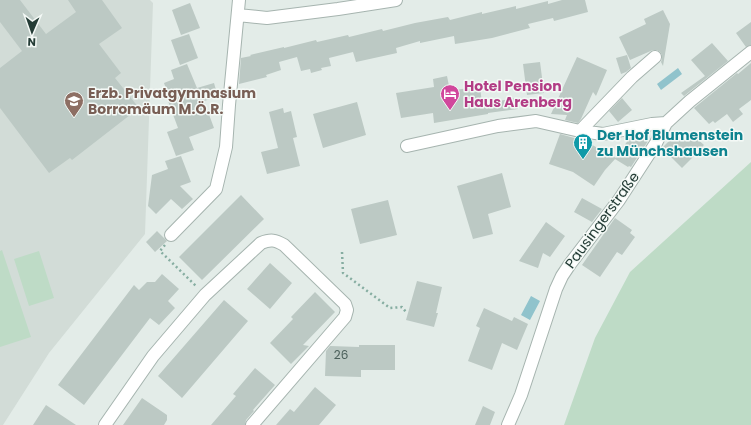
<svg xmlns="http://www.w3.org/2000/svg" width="751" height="425" font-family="Poppins,sans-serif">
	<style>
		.built { fill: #d2dcd7 }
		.green { fill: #bedbc6 }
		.water { fill: #90c3cc }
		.building { fill: #bcc9c4 }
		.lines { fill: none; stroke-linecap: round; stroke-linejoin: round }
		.minor-casing { stroke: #a6b4af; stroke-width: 14 }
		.path { stroke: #86ada1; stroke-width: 2.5; stroke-dasharray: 2 3; stroke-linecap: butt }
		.minor { stroke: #fff; stroke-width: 12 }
		.labels { text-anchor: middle; stroke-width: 3; stroke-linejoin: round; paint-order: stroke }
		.number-label { font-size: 12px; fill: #4a5f5a }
		.hotel-label { font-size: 14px; font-weight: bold; fill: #b23c85; stroke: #f4f9f6; text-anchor: start }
		.education-label { font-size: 14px; font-weight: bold; fill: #785e54; stroke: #f4f9f6; text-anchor: start }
		.culture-label { font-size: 14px; font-weight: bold; fill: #0d838f; stroke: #f4f9f6; text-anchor: start }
		.street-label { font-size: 14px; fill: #243c36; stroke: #f4f9f6 }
	</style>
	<rect width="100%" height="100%" fill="#e3ece8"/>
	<path class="built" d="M0 0H150L153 3 145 234 49 353 3 425H0Z"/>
	<path class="green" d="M751 162V425H564L595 338 630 272Z
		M2 250 31 337 0 347V251Z
		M39 251 54 298 29 306 14 259Z"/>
	<path class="water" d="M678 68 682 74 661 90 657 84Z
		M531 296 540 301 530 320 521 315Z"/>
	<path class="building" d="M0 0H20L46 34 76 12 68 0H102L122 28 99 44 121 73 115 78 139 108 72 160 70 158 49 173 0 108V68L22 51 0 22Z
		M562 0H585L588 12 554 21 553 18 528 24 530 28 492 38 455 44 454 36 420 43V41L396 48 397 53 356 62 353 52 329 58 331 66 321 68 322 70 311 73 310 69 301 71 297 57 279 62 281 70 266 75 267 77 239 84 241 58 251 56 250 55 284 47V48L316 40 317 42 348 35 349 37 382 29 383 31 415 23 448 17 450 20 482 12V14L516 6V9L548 1V4Z
		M190 3 200 28 181 35 172 10Z
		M663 10 670 24 663 66 661 62 662 59V55L660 52 657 50H653L630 60 619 37 646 24 644 19Z
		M751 22V45L746 47 736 33Z
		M189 34 198 58 180 65 171 40Z
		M712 43 728 61 684 96 681 93 705 76 691 60Z
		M627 55 631 68 626 72 621 74 616 58Z
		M577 57 607 70 596 96 593 92 581 119 578 123 565 120 567 115 551 114Z
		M540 62 544 93 527 95 523 64Z
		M751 63V100L739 109 743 114 733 122 727 114 715 123 713 121 709 124 694 108 737 73 738 74Z
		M187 64 197 88 214 83 218 97 204 101 214 128 189 137 194 150 176 156 167 132 178 128 168 101 170 100 164 83 174 79 171 70Z
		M447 76 450 91 480 86 482 104 515 98 518 109 488 113V114L434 123 433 113 401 118 396 93 434 87 433 79Z
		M622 98 632 110 618 122 609 111Z
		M357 102 366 135 323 148 313 114Z
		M283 108 284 113 291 111 297 137 293 138 300 166 267 174 261 152 278 148 269 112Z
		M679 131 689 141 694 136 704 145 699 150V151L682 168 662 148Z
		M560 134 585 141 616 158 605 170 594 186 573 172 549 164Z
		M639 134 648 141 631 167 629 166 628 167 615 159 631 136Z
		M181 156 191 182 180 186 193 199 182 209 171 199 156 214 148 206 152 175 168 169 165 161Z
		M502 173 511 207 488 214 493 234 473 239 457 186Z
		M241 195 264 219 202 280 179 257Z
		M582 198 602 209 592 222 574 212Z
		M388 200 397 235 360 244 351 209Z
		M615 218 632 230 630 233 635 237 622 255 617 252 600 277 582 265Z
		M546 222 565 236 550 257 543 253 538 268 519 261Z
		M157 231 167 241 155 252 146 242Z
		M270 263 292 283 270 309 247 289Z
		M162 274 179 289 168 301 175 308 159 325 150 318 84 405 58 385 134 285 139 290 147 282H155Z
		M417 281 442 287 436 313H438L434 327 406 320Z
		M315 292 335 312 303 345 309 346 291 364 270 343 293 319 291 317Z
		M224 300 248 321 182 398 158 376Z
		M484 308 512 321 514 317 528 324 517 350 502 343 492 370 468 361 480 328 476 326Z
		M359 345H395V370H361V377L325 376 326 351 330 346 359 347Z
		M255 368 275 385 253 410 254 411 246 420 245 425H211L236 396 233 394Z
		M315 387 336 405 319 425H276L290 409 294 412Z
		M142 398 167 415V420L164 425H123Z
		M46 405 76 425H33Z
		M483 406 495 412 490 425H475Z"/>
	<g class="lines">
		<defs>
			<path id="minor" d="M238 15 267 18 338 9 396 0
				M580 131 632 77 655 57
				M407 146 498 126 536 121 580 131 603 134 652 124 666 123
				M171 235 216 189 226 147 229 105 239 0
				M105 425 153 356 205 295 261 243C271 239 275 240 284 245L345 304 347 310 345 317 252 425
				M508 425 521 395 556 289 562 276 570 264 619 200 656 143 666 123 690 101 751 52"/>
		</defs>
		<use href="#minor" class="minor-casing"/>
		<path class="path" d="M165 245 160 251 196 286
			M342 252 343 273 390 308 402 307 406 312"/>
		<use href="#minor" class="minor"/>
	</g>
	<defs>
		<symbol id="hotel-pin" viewBox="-11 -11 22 30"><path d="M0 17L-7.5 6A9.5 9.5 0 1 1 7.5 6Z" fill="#d1479c" stroke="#f4f9f6"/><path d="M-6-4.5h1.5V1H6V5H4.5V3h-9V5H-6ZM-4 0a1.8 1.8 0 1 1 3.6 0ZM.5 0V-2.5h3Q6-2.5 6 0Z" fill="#fff"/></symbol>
		<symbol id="school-pin" viewBox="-11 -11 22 30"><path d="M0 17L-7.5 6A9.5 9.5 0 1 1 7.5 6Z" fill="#8d6e63" stroke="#f4f9f6"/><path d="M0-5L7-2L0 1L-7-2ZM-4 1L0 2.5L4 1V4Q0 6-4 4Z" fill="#fff"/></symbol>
		<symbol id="building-pin" viewBox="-11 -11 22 30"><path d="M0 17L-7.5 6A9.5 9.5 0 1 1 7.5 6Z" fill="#0f9aa8" stroke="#f4f9f6"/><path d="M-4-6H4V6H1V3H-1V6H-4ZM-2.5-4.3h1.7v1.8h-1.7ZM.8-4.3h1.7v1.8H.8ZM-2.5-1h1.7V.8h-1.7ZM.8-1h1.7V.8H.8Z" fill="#fff"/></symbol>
	</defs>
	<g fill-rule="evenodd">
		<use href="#hotel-pin" x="439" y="83" width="22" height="30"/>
		<use href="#school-pin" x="63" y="90" width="22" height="30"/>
		<use href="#building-pin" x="572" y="132" width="22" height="30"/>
	</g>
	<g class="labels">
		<g class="number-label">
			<text x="341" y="359">26</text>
		</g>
		<g class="hotel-label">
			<text x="464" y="91">Hotel Pension<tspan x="464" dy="16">Haus Arenberg</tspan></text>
		</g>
		<g class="education-label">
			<text x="88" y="98">Erzb. Privatgymnasium<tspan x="88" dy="16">Borromäum M.Ö.R.</tspan></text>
		</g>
		<g class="culture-label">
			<text x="597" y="140">Der Hof Blumenstein<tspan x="597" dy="16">zu Münchshausen</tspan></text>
		</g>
		<g class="street-label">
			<text transform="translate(602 220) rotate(-54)" y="5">Pausingerstraße</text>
		</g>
	</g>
	<g transform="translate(32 32) rotate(182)" stroke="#f4f9f6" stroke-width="3" paint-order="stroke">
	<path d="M0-3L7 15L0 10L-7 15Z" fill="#243c36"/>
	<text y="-6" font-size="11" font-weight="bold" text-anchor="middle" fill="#243c36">N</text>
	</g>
</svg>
